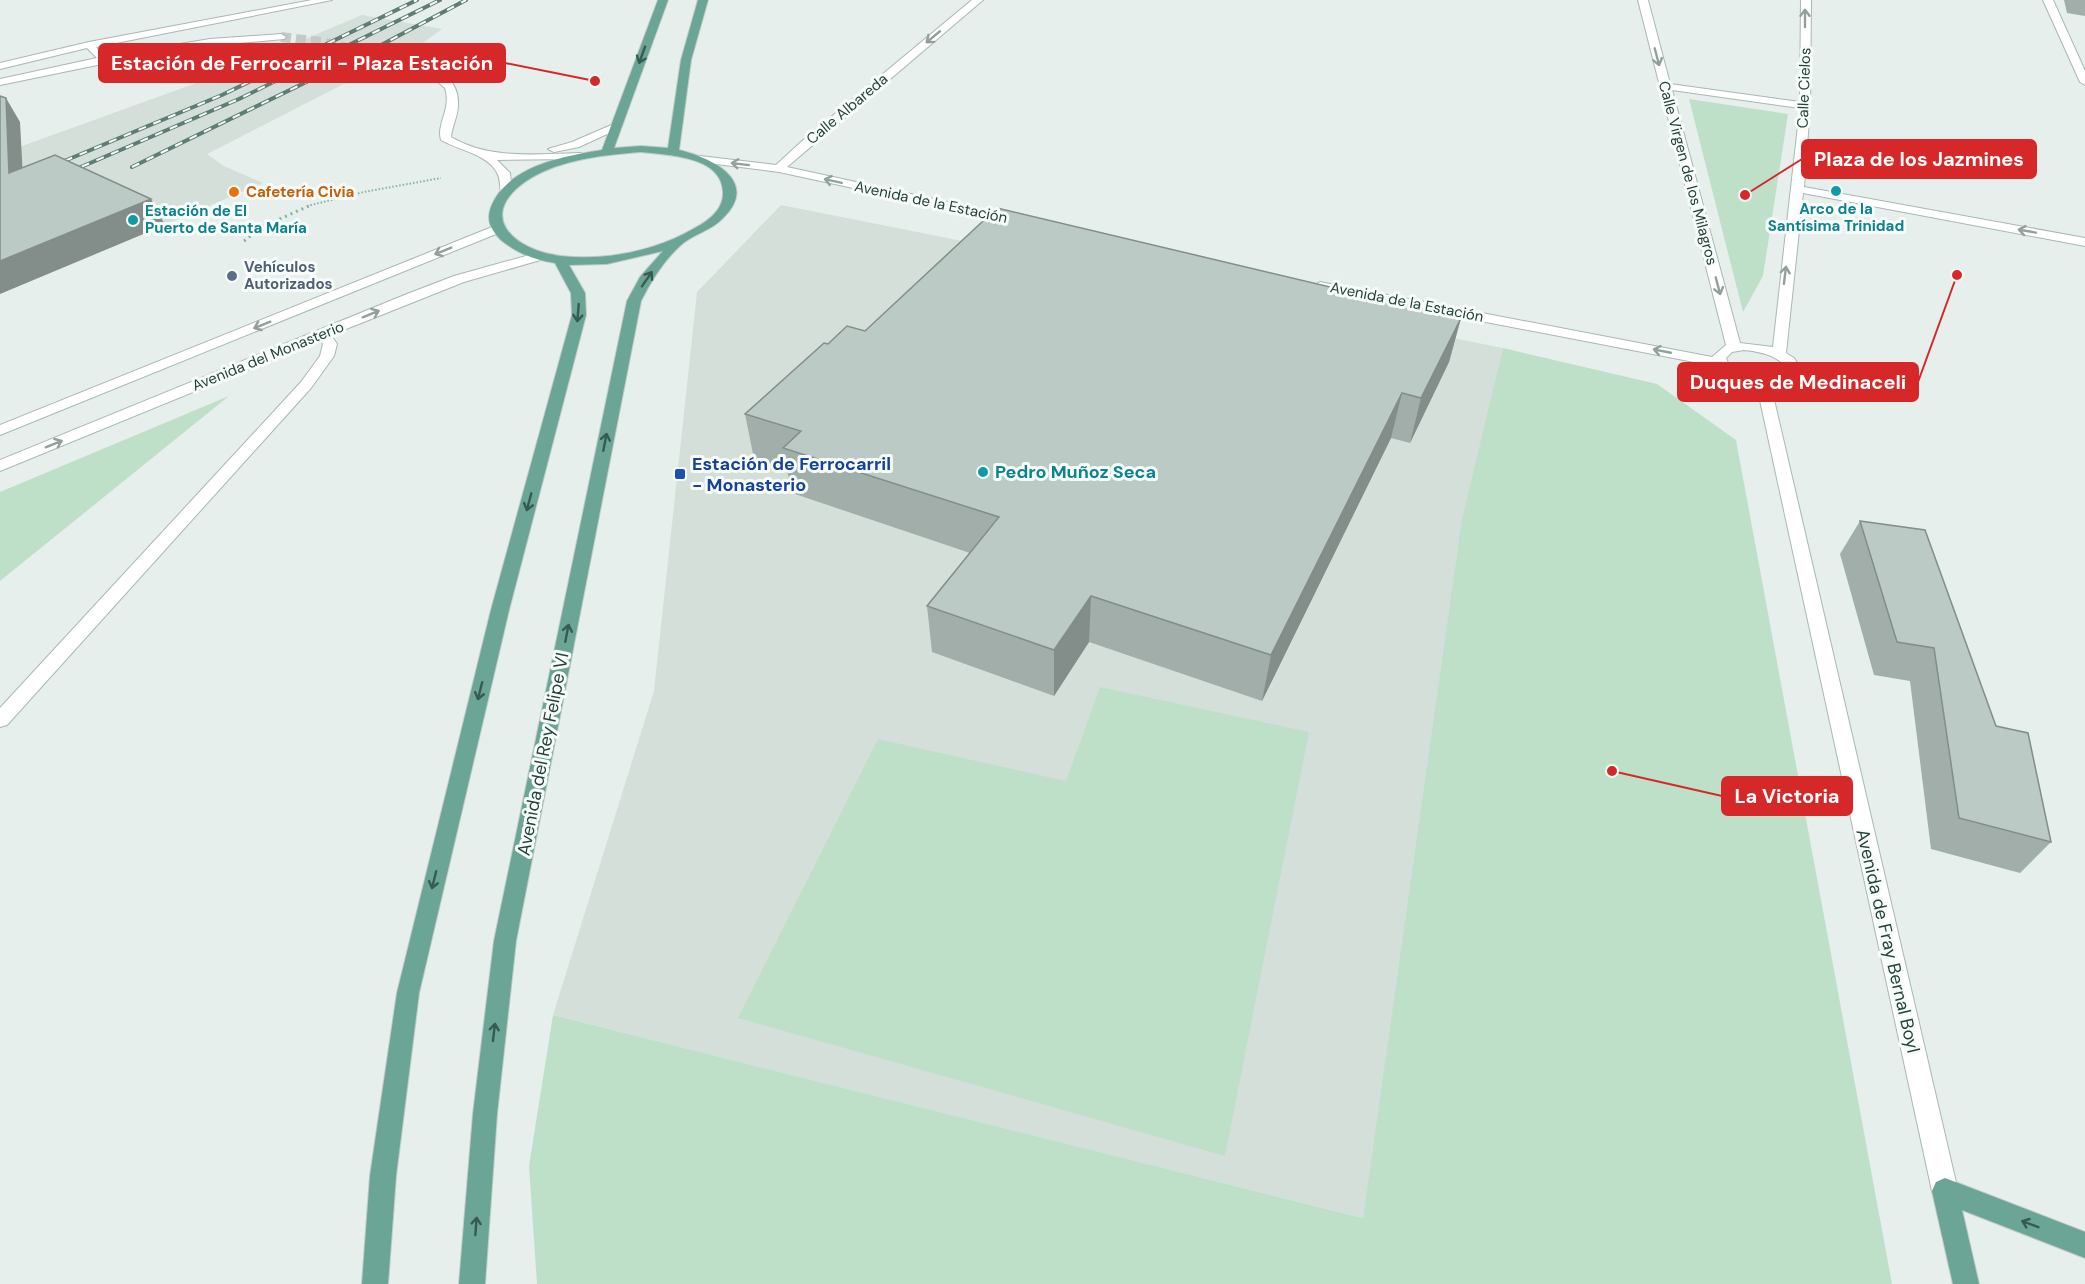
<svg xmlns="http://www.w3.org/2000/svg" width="2085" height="1284" font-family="'DM Sans',sans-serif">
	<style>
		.built { fill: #d4dfda }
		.green { fill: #bfe0c8 }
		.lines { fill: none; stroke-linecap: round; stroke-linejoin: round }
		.minor-tunnel { stroke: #bfccc8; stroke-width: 10; stroke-dasharray: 10 5; stroke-linecap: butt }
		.minor-casing { stroke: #a8b8b2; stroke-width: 2 }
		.major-casing { stroke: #c2cac8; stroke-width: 2 }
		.path-far1 { stroke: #86b3a5; stroke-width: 2; stroke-dasharray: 1.5 2; stroke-linecap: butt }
		.path { stroke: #86b3a5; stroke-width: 3; stroke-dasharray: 2 4; stroke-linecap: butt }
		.minor { fill: #fff; fill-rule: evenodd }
		.major { fill: #6aa596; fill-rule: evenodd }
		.rail-casing { stroke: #5f7d75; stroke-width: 4 }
		.rail { stroke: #f7fbf9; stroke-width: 2; stroke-dasharray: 8; stroke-linecap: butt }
		.wall { fill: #a1aea9 }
		.shaded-wall { fill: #838d89 }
		.building { fill: #bbcac4; stroke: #838d89; stroke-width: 1.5 }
		.oneway { stroke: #92a09c }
		.oneway2 { stroke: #365b51 }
		.culture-dot { fill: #0f9aa8; stroke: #f7fbf9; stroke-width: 2 }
		.food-dot { fill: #e8710a; stroke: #f7fbf9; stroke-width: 2 }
		.service-dot { fill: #5c6f8a; stroke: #f7fbf9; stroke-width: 2 }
		.transit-dot { fill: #1a4fb4; stroke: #f7fbf9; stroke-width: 2 }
		.labels { text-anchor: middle; stroke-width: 6; stroke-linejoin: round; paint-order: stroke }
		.far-street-label { font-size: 15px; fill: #24423a; stroke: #f7fbf9 }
		.far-food-label { font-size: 15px; font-weight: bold; fill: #c56008; stroke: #f7fbf9; text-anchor: start }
		.far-culture-label { font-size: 15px; font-weight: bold; fill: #0d838f; stroke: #f7fbf9 }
		.far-service-label { font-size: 15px; font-weight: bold; fill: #4e5e75; stroke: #f7fbf9; text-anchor: start }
		.transit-label { font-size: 18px; font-weight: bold; fill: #164399; stroke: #f7fbf9; text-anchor: start }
		.culture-label { font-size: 18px; font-weight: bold; fill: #0d838f; stroke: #f7fbf9; text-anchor: start }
		.street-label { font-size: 18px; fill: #24423a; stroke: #f7fbf9 }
		.leader { fill: none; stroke: #d62828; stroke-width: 2 }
		.callout-dot { fill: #d62828; stroke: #f7fbf9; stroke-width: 2 }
		.callout { fill: #d62828; stroke: #d62828; stroke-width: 2 }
		.callout-label { font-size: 20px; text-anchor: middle; font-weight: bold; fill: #fff }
	</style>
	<rect width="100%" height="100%" fill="#e6efeb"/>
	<path class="built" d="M362 15 442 29 420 45 207 154 224 166 263 183 0 294V154L224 73Z
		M781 205 1503 348 1363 1218 553 1015 654 691 697 292Z"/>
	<path class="green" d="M1689 99 1788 114 1763 276 1743 312Z
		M1503 348 1657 384 1736 440 1892 1284H537L529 1166 553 1015 1363 1218 1462 519Z
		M229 396 0 581V492Z
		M1100 687 1309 732 1225 1156 738 1018 878 739 1066 781Z"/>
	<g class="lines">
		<path class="minor-tunnel" d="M281 37 321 42 403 60"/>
		<defs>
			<path id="minor" d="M312 0H332L96 47 102 55 101 57 210 39 281 34 286 37 284 39 175 49 0 85V79L97 58 87 48 0 69V63L89 42Z
				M972 0H983L787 167 1012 216 1018 220 1016 223 779 172 700 162 694 159 700 156 776 165 801 142Z
				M1638 0H1648L1670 84 1800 102 1801 0H1811L1810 106 1804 187 2085 238V246L1803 193 1786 353 1794 358 1805 375 1800 384 1772 391 1958 1191 1954 1200 1945 1204 1936 1200 1932 1191 1758 391C1740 388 1725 382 1715 366L1320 290 1313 286 1320 282 1712 357 1726 345ZM1672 90 1800 108 1773 347 1740 343ZM1744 350C1763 352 1782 356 1791 375L1789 378C1767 388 1735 383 1726 358L1732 352Z
				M2043 0H2053L2085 71V85L2080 82Z
				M403 57C427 63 460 74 458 105 458 116 452 126 451 137 490 160 536 154 580 153L586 156 580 159 497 160 510 173 512 192 502 195C499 188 501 182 498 175 491 155 458 150 441 140 436 124 452 109 445 88L426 72 399 62 398 60Z
				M616 123 620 124V128L579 147 554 152 548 149 572 142Z
				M497 225 503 229 501 232 0 435V425Z
				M540 252 546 256 544 259 464 282 331 335 337 344 334 356 311 388 7 725 0 727V708L301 382 320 356 323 344 320 340 0 471V460L407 294 454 276Z"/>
			<path id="major" d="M658 0H668L614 148 641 146 668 148 681 60 698 0H708L691 60 679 150C710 157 761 181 723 218 711 231 693 234 681 245 664 260 651 281 641 301L516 941 497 1114 485 1284H459L473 1114 494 941 627 301 640 277 663 251 607 264 569 265 585 293 586 315 509 610 419 993 396 1176 388 1284H362L370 1176 397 993 491 610 572 315 571 293 555 263C534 260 517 253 501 240 491 230 486 221 491 207 507 166 564 156 602 150ZM641 152C668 155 722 156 723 192 724 210 707 222 693 229 655 251 605 261 561 256 511 250 474 213 531 178 563 159 604 155 641 152Z
				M1945 1178 2085 1232V1258L1962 1210 1979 1284H1953L1932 1191 1936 1182Z"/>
		</defs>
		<use href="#minor" class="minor-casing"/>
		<use href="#major" class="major-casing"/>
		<path class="path-far1" d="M307 206 364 192 441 178"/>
		<path class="path" d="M244 241 264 226 311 205"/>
		<use href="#minor" class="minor"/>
		<use href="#major" class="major"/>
		<defs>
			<path id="rail" d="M50 167 222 95 417 0
				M132 167 366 53 466 0
				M67 173 239 99 440 0"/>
		</defs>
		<use href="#rail" class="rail-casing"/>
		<use href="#rail" class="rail"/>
	</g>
	<path class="wall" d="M2064 0H2085V16L2067 13Z
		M1461 318 1449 362 1410 443 1391 438 1262 701 1089 642 1054 696 932 652 927 606 970 553 792 493 787 470 754 459 745 414 828 344 865 331Z
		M1860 521 1996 726 2051 842 2020 873 1931 849 1910 681 1874 675 1840 554Z"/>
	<path class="shaded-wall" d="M6 98 20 122 24 197 9 173Z
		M151 199 165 225 0 294V261Z
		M1461 318 1449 362 1410 443 1421 398Z
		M1402 393 1391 438 1262 701 1271 655Z
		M1091 596 1089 642 1054 696V650Z"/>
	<path class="building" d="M0 96 6 98 9 173 55 155 151 199 0 261Z
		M997 208 1461 318 1421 398 1402 393 1271 655 1091 596 1054 650 927 606 999 517 783 448 801 431 745 414 824 343 828 344 847 326 865 331Z
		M1860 521 1925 530 1996 726 2028 733 2051 842 1959 818 1934 648 1897 642Z"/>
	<defs><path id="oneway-shaft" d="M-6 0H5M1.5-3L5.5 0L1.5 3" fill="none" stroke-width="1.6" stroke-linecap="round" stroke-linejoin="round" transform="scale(1.5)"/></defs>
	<g class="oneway">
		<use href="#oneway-shaft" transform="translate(1805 18) rotate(-90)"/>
		<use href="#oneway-shaft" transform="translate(933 37) rotate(140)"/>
		<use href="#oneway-shaft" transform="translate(1657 57) rotate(75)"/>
		<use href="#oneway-shaft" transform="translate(740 164) rotate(-173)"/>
		<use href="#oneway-shaft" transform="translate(833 181) rotate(-168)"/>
		<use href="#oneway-shaft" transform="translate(2027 231) rotate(-170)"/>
		<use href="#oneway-shaft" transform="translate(443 251) rotate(158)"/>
		<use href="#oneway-shaft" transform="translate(1785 275) rotate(-83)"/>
		<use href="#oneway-shaft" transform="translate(1718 286) rotate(75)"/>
		<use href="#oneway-shaft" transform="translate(371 314) rotate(-22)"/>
		<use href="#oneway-shaft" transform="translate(262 325) rotate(158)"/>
		<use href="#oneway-shaft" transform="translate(1662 351) rotate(-169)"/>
		<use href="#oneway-shaft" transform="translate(54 444) rotate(-22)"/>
	</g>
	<g class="oneway2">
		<use href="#oneway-shaft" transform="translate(642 55) rotate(110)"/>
		<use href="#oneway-shaft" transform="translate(647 279) rotate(-55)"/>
		<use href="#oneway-shaft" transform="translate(578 313) rotate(95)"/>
		<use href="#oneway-shaft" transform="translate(605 442) rotate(-79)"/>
		<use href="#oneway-shaft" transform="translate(529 502) rotate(105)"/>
		<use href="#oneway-shaft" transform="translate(567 633) rotate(-79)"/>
		<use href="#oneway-shaft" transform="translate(480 691) rotate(104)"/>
		<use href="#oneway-shaft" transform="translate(434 880) rotate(104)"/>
		<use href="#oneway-shaft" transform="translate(494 1032) rotate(-83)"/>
		<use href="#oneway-shaft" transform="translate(2030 1224) rotate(-159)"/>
		<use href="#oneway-shaft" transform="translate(476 1226) rotate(-86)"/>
	</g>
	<g class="culture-dot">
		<circle cx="1836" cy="191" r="6"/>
		<circle cx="133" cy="220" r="6"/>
		<circle cx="983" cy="472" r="6"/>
	</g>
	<circle class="food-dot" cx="234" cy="192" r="6"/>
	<circle class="service-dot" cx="232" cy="276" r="6"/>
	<rect class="transit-dot" x="674" y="468" width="12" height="12" rx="3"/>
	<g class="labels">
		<g class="far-street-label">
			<text transform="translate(1804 88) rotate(-88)" y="5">Calle Cielos</text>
			<text transform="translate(847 109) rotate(-40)" y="5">Calle Albareda</text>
			<text transform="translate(1688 173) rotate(75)" y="5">Calle Virgen de los Milagros</text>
			<text transform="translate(931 202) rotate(12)" y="5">Avenida de la Estación</text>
			<text transform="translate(1407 302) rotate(11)" y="5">Avenida de la Estación</text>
			<text transform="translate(268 356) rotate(-22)" y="5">Avenida del Monasterio</text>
		</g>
		<g class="far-food-label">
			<text x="246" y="197">Cafetería Civia</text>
		</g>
		<g class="far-culture-label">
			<text x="1836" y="214">Arco de la<tspan x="1836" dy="17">Santísima Trinidad</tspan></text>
			<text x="145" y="216" text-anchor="start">Estación de El<tspan x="145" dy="17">Puerto de Santa María</tspan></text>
		</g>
		<g class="far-service-label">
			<text x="244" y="272">Vehículos<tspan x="244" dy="17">Autorizados</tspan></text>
		</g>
		<g class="transit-label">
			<text x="692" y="470">Estación de Ferrocarril<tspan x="692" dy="21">- Monasterio</tspan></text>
		</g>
		<g class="culture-label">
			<text x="995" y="478">Pedro Muñoz Seca</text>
		</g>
		<g class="street-label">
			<text transform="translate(543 754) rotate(-79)" y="6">Avenida del Rey Felipe VI</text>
			<text transform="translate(1888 941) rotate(77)" y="6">Avenida de Fray Bernal Boyl</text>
		</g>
	</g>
	<path class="leader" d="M595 81L505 63M1745 195L1802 159M1957 275L1918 382M1612 771L1722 796"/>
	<g class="callout-dot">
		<circle cx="595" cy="81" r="6"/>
		<circle cx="1745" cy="195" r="6"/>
		<circle cx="1957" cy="275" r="6"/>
		<circle cx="1612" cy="771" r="6"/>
	</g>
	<g class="callout">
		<rect x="99" y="44" width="406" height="38" rx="6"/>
		<rect x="1802" y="140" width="234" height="38" rx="6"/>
		<rect x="1678" y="363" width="240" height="38" rx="6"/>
		<rect x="1722" y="777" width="130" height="38" rx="6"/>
	</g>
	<g class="callout-label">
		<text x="302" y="70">Estación de Ferrocarril - Plaza Estación</text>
		<text x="1919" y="166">Plaza de los Jazmines</text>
		<text x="1798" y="389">Duques de Medinaceli</text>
		<text x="1787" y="803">La Victoria</text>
	</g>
</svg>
